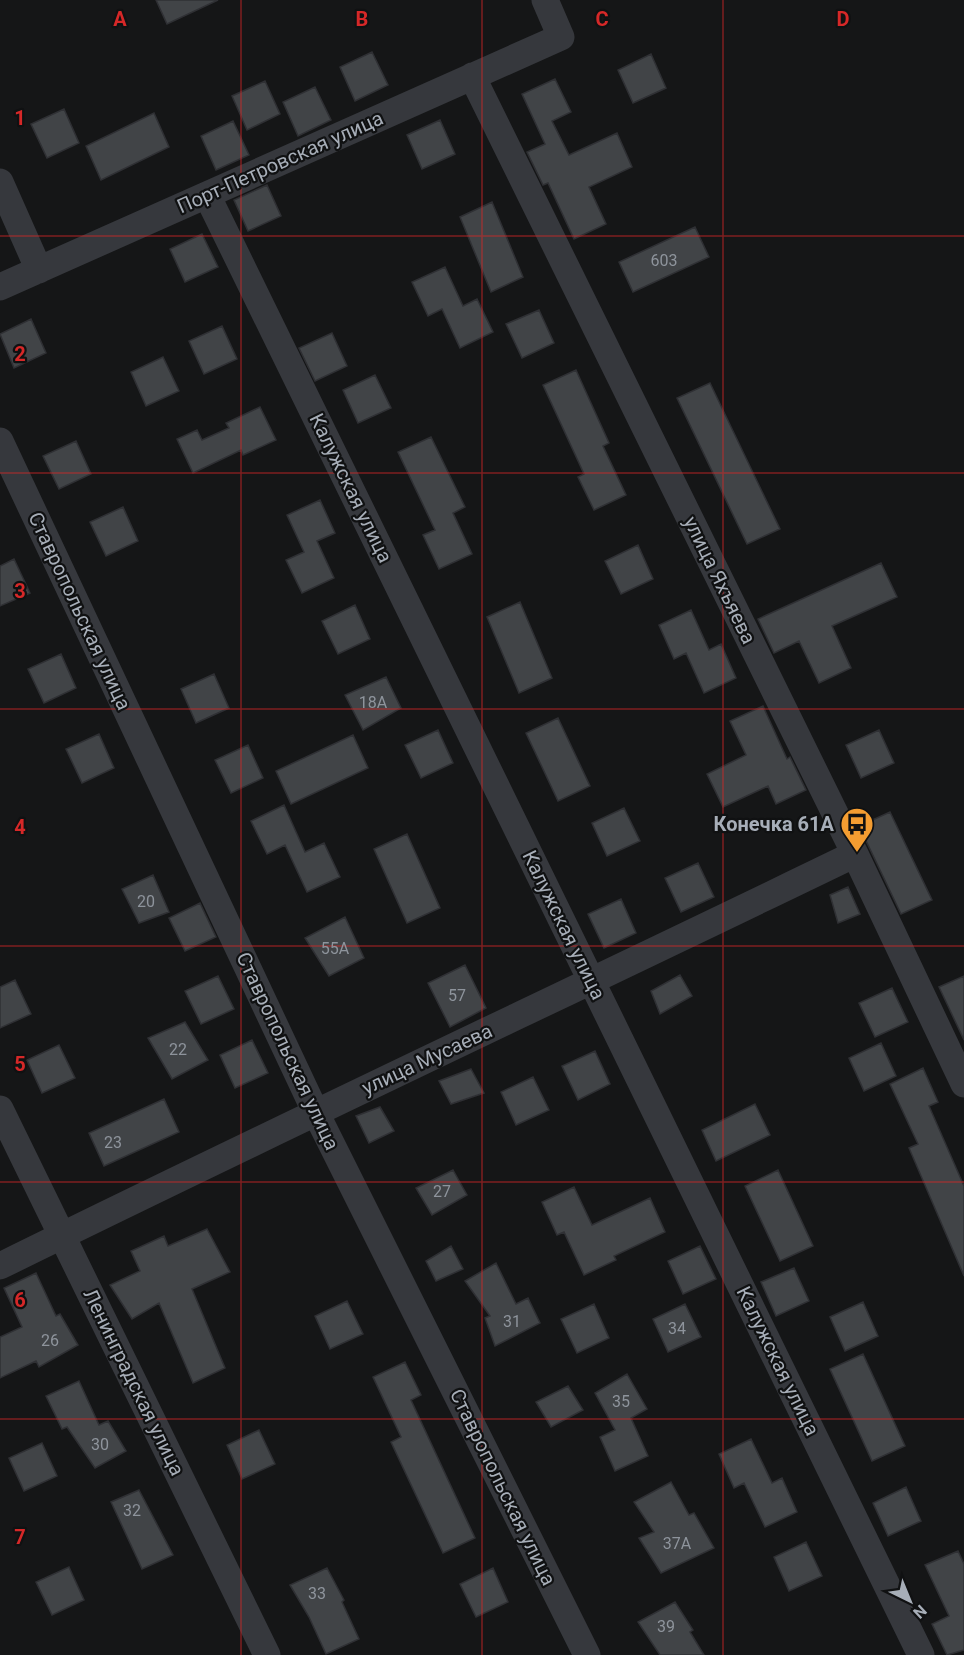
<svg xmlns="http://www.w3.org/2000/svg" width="964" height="1655" font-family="Roboto,sans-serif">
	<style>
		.building { fill: #414447; stroke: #2f3034; stroke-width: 1.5 }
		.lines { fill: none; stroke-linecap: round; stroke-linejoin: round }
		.minor { stroke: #36383d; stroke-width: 27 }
		.grid { fill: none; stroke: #d62828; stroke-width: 1.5; stroke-opacity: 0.55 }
		.labels { text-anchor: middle; stroke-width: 4.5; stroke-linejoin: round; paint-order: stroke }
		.number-label { font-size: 16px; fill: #8e949c }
		.street-label { font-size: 20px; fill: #a7aeb8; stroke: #101112 }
		.poi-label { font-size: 20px; font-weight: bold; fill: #a7aeb8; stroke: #101112; text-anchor: end }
		.grid-label { font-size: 20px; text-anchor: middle; font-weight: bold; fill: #d62828; stroke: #101112; stroke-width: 4.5; stroke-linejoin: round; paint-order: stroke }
	</style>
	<rect width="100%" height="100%" fill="#151617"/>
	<path class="building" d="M156 0H218L167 24Z
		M372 52 388 85 355 101 340 67Z
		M651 54 666 88 633 103 618 70Z
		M555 79 571 112 552 121 569 155 617 133 632 167 589 187 606 224 574 239 548 183 543 185 527 152 545 144 522 94Z
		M265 81 280 114 247 130 232 96Z
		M315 87 331 120 298 136 283 102Z
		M64 109 79 143 47 158 31 124Z
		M154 113 169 147 101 180 86 146Z
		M440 120 455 154 422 169 407 135Z
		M233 121 249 155 216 170 201 136Z
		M267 185 281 216 248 231 234 200Z
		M492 202 523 277 491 292 460 217Z
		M695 227 709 257 633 292 619 262Z
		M202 234 218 267 185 282 170 249Z
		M445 267 463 306 477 299 493 332 460 348 442 309 428 316 412 282Z
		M539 310 554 343 522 358 506 324Z
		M31 319 46 353 14 368 0 334Z
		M222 326 237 359 204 374 189 341Z
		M332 333 347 366 315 381 299 348Z
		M163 357 179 391 146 406 131 372Z
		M576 370 609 443 603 446 626 495 594 510 578 477 584 474 543 385Z
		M375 375 391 408 358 423 343 390Z
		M710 383 780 529 747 544 677 398Z
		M260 407 276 440 243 455 241 450 193 473 177 439 197 430 202 440 229 428 226 423Z
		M431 437 465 507 453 513 472 554 439 569 423 535 435 530 398 452Z
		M76 441 91 474 59 489 43 456Z
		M320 500 335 533 317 541 334 578 302 593 286 560 304 552 287 515Z
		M123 507 138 541 106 556 90 522Z
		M638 545 653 579 621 594 605 561Z
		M14 559 30 593 0 606V566Z
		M881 563 897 597 832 626 851 668 819 683 799 641 774 653 758 619Z
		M520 602 552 678 519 693 487 617Z
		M355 605 370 639 338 654 322 621Z
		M691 610 709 650 721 644 736 678 704 693 686 653 674 659 659 625Z
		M61 654 76 688 44 703 28 669Z
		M214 674 229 708 196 723 181 689Z
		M386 677 401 708 363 730 345 695Z
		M763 706 787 759 790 757 806 790 776 804 768 786 723 807 707 774 746 755 730 721Z
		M558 718 590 786 558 801 526 733Z
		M438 730 453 763 421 778 405 745Z
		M879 730 894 763 861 778 846 745Z
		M99 734 114 768 82 783 66 749Z
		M353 735 368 768 291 804 276 771Z
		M248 745 263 778 231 793 215 760Z
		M284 805 305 852 324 843 340 877 307 892 285 845 267 854 251 821Z
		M624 808 640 841 607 856 592 823Z
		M890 812 932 900 901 914 859 826Z
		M407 834 440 908 407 923 374 849Z
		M698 863 714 897 681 912 665 878Z
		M153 875 169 912 139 923 122 889Z
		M848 887 860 914 838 923 830 895Z
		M621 899 636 933 604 948 588 914Z
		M200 903 216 937 185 951 169 918Z
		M345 917 364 958 329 976 305 938Z
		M465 965 486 1008 450 1027 428 983Z
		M680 975 692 996 660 1014 651 991Z
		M218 976 234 1009 201 1024 185 991Z
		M964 976V1040L939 987Z
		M15 980 31 1014 0 1028V987Z
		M892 988 908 1022 875 1037 859 1003Z
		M185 1022 208 1060 172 1079 148 1038Z
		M252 1040 268 1073 235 1088 220 1055Z
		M881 1043 896 1076 864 1091 849 1058Z
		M59 1045 75 1078 42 1093 27 1060Z
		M595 1051 610 1084 578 1100 562 1066Z
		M923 1068 938 1102 929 1106 964 1186V1276L909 1148 918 1144 890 1084Z
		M471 1069 484 1093 451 1104 439 1081Z
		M533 1077 549 1110 516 1125 501 1092Z
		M164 1099 179 1132 104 1166 89 1133Z
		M755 1104 770 1135 716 1161 702 1130Z
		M380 1107 394 1131 369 1143 356 1116Z
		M453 1170 467 1195 432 1215 416 1188Z
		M778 1170 813 1246 780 1261 745 1186Z
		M574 1187 592 1225 650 1198 665 1232 614 1256 616 1260 584 1275 564 1232 557 1235 542 1202Z
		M207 1229 230 1272 192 1289 225 1368 193 1383 159 1303 132 1319 110 1285 140 1271 131 1251 164 1236 168 1246Z
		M451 1246 463 1269 436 1281 426 1261Z
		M700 1246 716 1279 683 1294 668 1261Z
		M496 1263 516 1304 528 1298 540 1323 495 1346 485 1318 490 1316 465 1281Z
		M794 1268 809 1301 776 1316 761 1282Z
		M36 1273 56 1316 60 1314 78 1345 39 1367 36 1361 0 1378V1337L22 1327 4 1288Z
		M347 1301 363 1334 330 1349 315 1316Z
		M863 1302 878 1336 845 1351 830 1317Z
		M594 1304 609 1338 577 1353 561 1319Z
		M685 1304 701 1337 668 1352 653 1319Z
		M863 1354 905 1446 872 1461 830 1369Z
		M405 1362 421 1395 411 1400 475 1538 443 1553 391 1442 401 1437 373 1377Z
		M627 1374 647 1409 631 1418 648 1456 615 1471 600 1437 615 1430 595 1393Z
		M79 1381 99 1425 108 1421 126 1451 95 1468 67 1427 62 1429 46 1396Z
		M568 1386 583 1410 551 1427 536 1402Z
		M259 1430 275 1464 242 1479 227 1445Z
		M751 1439 772 1483 782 1478 797 1512 765 1527 744 1483 734 1488 719 1454Z
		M42 1443 57 1476 24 1491 9 1458Z
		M671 1482 689 1515 694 1513 714 1548 661 1573 639 1538 654 1532 634 1502Z
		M906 1487 921 1521 888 1536 873 1503Z
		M139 1490 173 1555 142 1569 111 1502Z
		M806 1542 822 1576 789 1591 774 1557Z
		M958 1551 964 1564V1650L947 1655 932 1624 949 1616 925 1565Z
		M69 1567 84 1600 52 1615 36 1582Z
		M327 1568 344 1600 342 1602 359 1639 326 1654 309 1617 290 1585Z
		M493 1568 508 1602 476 1617 460 1584Z
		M675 1602 693 1630 690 1632 704 1655H660L638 1622Z"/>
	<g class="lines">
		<path class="minor" d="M472 76 855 854 964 1084
			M0 182 39 270
			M207 195 921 1655
			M0 287 561 37 545 0
			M0 441 315 1111 587 1655
			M0 1109 267 1655
			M0 1266C284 1126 570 992 855 854"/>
	</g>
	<path class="grid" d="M241 0V1655M482 0V1655M723 0V1655M0 236H964M0 473H964M0 709H964M0 946H964M0 1182H964M0 1419H964"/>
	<defs>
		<symbol id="bus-pin" viewBox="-11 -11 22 30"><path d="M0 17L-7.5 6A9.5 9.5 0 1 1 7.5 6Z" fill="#f49d31" stroke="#101112"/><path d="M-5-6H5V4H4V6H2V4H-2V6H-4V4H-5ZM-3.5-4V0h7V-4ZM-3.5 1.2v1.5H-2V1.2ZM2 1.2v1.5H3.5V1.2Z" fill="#111"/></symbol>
	</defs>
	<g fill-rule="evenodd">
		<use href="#bus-pin" x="838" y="805" width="38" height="52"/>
	</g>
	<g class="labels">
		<g class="number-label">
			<text x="664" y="266">603</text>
			<text x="373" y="708">18А</text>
			<text x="146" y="907">20</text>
			<text x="335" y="954">55А</text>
			<text x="457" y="1001">57</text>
			<text x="178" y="1055">22</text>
			<text x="113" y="1148">23</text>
			<text x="442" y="1197">27</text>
			<text x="512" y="1327">31</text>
			<text x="677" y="1334">34</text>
			<text x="50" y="1346">26</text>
			<text x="621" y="1407">35</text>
			<text x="100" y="1450">30</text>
			<text x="132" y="1516">32</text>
			<text x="677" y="1549">37А</text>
			<text x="317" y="1599">33</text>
			<text x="666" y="1632">39</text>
		</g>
		<g class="street-label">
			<text transform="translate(280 162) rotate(-24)" y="7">Порт-Петровская улица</text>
			<text transform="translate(351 488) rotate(64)" y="7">Калужская улица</text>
			<text transform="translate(720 580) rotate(64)" y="7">улица Яхъяева</text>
			<text transform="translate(80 611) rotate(65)" y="7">Ставропольская улица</text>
			<text transform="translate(564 925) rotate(64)" y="7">Калужская улица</text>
			<text transform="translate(288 1051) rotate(65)" y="7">Ставропольская улица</text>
			<text transform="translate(427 1059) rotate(-25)" y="7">улица Мусаева</text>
			<text transform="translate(778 1361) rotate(64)" y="7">Калужская улица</text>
			<text transform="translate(134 1382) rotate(64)" y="7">Ленинградская улица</text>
			<text transform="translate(503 1487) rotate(64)" y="7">Ставропольская улица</text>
		</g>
		<g class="poi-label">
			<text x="834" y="831">Конечка 61А</text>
		</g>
	</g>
	<g class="grid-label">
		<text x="120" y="26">A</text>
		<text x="362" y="26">B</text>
		<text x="602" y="26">C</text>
		<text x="843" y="26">D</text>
		<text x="20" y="125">1</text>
		<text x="20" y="361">2</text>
		<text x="20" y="598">3</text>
		<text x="20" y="834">4</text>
		<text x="20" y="1071">5</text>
		<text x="20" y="1307">6</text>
		<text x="20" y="1544">7</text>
	</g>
	<g transform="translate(910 1601) rotate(137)" stroke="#101112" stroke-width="4.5" paint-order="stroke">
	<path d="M0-4.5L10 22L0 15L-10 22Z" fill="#a7aeb8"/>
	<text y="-9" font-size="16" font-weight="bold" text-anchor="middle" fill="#a7aeb8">N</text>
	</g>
</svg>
